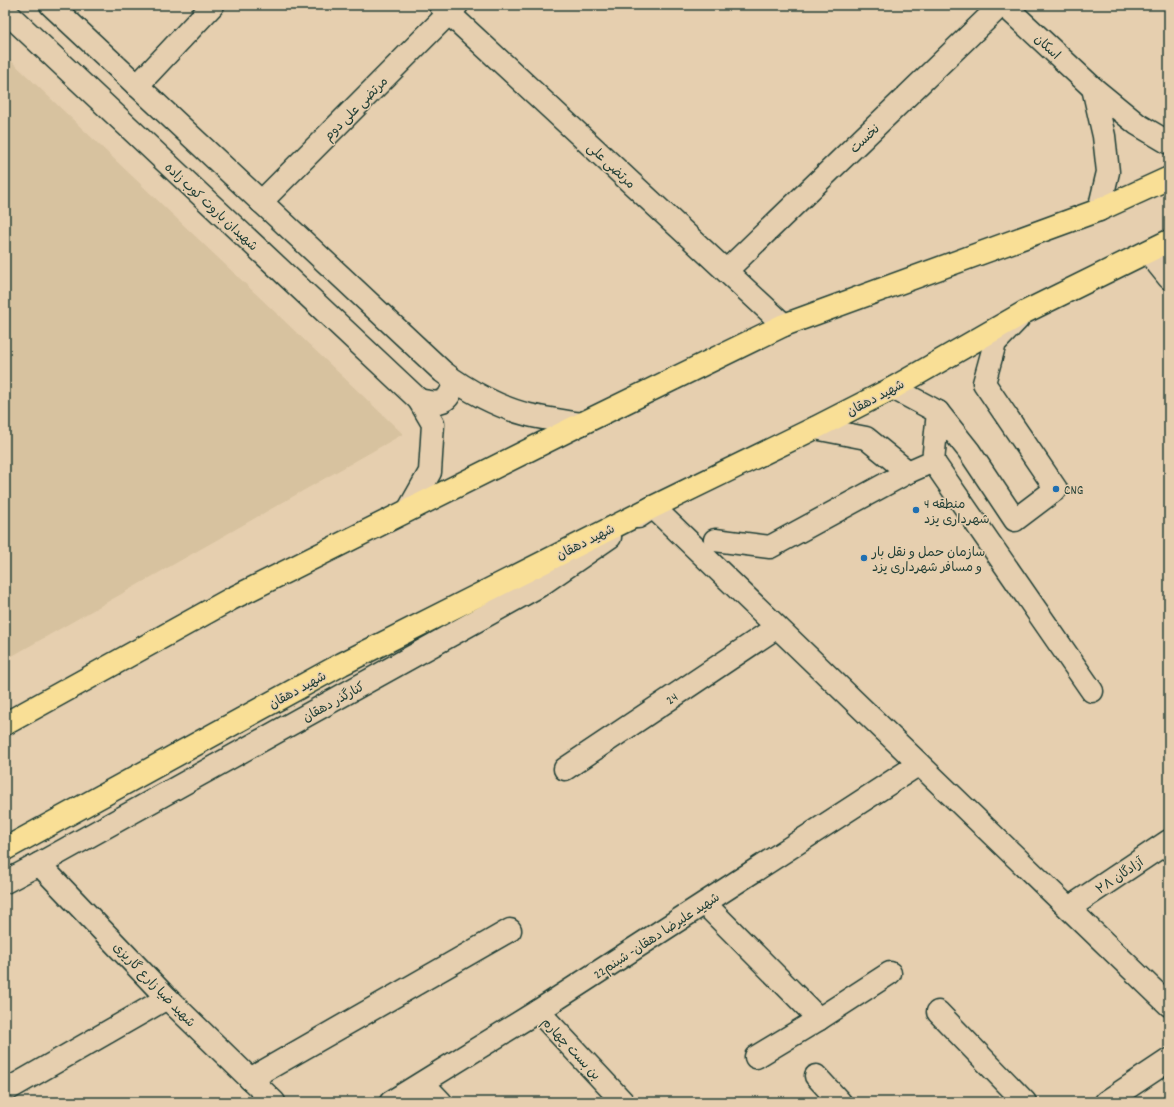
<svg xmlns="http://www.w3.org/2000/svg" width="1174" height="1107" font-family="Dekko,'Playpen Sans Arabic',sans-serif">
	<style>
		.built { fill: #d7c29f }
		.lines { fill: none; stroke-linecap: round; stroke-linejoin: round }
		.minor-casing { stroke: #1f3d34; stroke-width: 25 }
		.major-casing { stroke: #1f3d34; stroke-width: 25 }
		.minor { stroke: #e6cfaf; stroke-width: 22 }
		.major { stroke: #f9df96; stroke-width: 22 }
		.poi-dot { fill: #1f6fb2; stroke: #e6cfaf; stroke-width: 1.5 }
		.labels { text-anchor: middle; stroke-width: 3; stroke-linejoin: round; paint-order: stroke }
		.street-label { font-size: 13px; fill: #1f3d34; stroke: #e6cfaf }
		.poi-label { font-size: 13px; fill: #1f3d34; stroke: #e6cfaf; text-anchor: start }
	</style>
	<rect width="100%" height="100%" fill="#e6cfaf"/>
	<filter id="ink" filterUnits="userSpaceOnUse"><feTurbulence type="fractalNoise" baseFrequency=".025" numOctaves="2"/><feDisplacementMap in="SourceGraphic" scale="8" xChannelSelector="R" yChannelSelector="G"/><feConvolveMatrix kernelMatrix="1 2 1 2 8 2 1 2 1" color-interpolation-filters="sRGB"/></filter>
	<g filter="url(#ink)">
		<path class="built" d="M5 55 403 434 5 660Z"/>
		<g class="lines">
			<defs>
				<g id="minor">
					<path d="M51 5 443 372C466 390 500 408 529 415 546 419 564 421 581 424"/>
					<path d="M440 5 784 325"/>
					<path d="M1004 5 1093 88 1137 124 1169 143"/>
					<path d="M5 11 419 400 433 424 430 472 409 509"/>
					<path d="M137 86 213 5"/>
					<path d="M1093 88 1104 136 1108 172 1099 210"/>
					<path d="M261 202 457 5"/>
					<path d="M1148 252 1169 278"/>
					<path d="M726 271 1001 5"/>
					<path d="M893 388 938 412 969 451 1015 520 1056 489 984 383 995 343 1018 319"/>
					<path d="M419 400C439 405 450 404 454 381"/>
					<path d="M815 428 866 438 908 472"/>
					<path d="M933 461 1092 691"/>
					<path d="M638 517 653 507 1169 1005"/>
					<path d="M715 540 770 547 908 472 933 461 938 412"/>
					<path id="s1" d="M565 769 777 627"/>
					<path d="M39 864 167 998 274 1102"/>
					<path d="M5 882 39 864 539 586 610 537"/>
					<path d="M705 904 819 1019"/>
					<path d="M1069 908 1169 841"/>
					<path d="M538 1011 623 1102"/>
					<path d="M938 1012 1025 1102"/>
					<path d="M756 1057 819 1019 890 973"/>
					<path d="M816 1076 840 1102"/>
					<path d="M250 1079 510 930"/>
					<path d="M423 1083 441 1102"/>
					<path d="M5 1091 167 998"/>
					<path d="M391 1102 538 1011 919 764"/>
					<path d="M1106 1102 1169 1060"/>
				</g>
				<path id="major" d="M5 724 231 599 581 424 784 325 1099 210 1169 178
					M5 849 342 664 653 507 815 428 893 388 1025 312 1169 241"/>
			</defs>
			<use href="#minor" class="minor-casing"/>
			<use href="#major" class="major-casing"/>
			<use href="#minor" class="minor"/>
			<use href="#major" class="major"/>
		</g>
	</g>
	<g class="poi-dot">
		<circle cx="1056" cy="489" r="4"/>
		<circle cx="916" cy="510" r="4"/>
		<circle cx="864" cy="558" r="4"/>
	</g>
	<g class="labels">
		<g class="street-label">
			<text transform="translate(1048 46) rotate(43)" y="5">اسکان</text>
			<text transform="translate(355 108) rotate(-45)" y="5">مرتضی علی دوم</text>
			<text transform="translate(864 138) rotate(-44)" y="5">نخست</text>
			<text transform="translate(612 165) rotate(43)" y="5">مرتضی علی</text>
			<text transform="translate(212 206) rotate(43)" y="5">شهیدان باروت کوب زاده</text>
			<text transform="translate(875 397) rotate(-28)" y="5">شهید دهقان</text>
			<text transform="translate(585 541) rotate(-27)" y="5">شهید دهقان</text>
			<text transform="translate(297 689) rotate(-29)" y="5">شهید دهقان</text>
			<text dy="5" stroke="none"><textPath href="#s1" startOffset="128">24</textPath></text>
			<text transform="translate(333 701) rotate(-29)" y="5">کنارگذر دهقان</text>
			<text transform="translate(1119 875) rotate(-34)" y="5">۲۸ آزادگان</text>
			<text transform="translate(656 935) rotate(-33)" y="5">شهید علیرضا دهقان- شبنم22</text>
			<text transform="translate(155 984) rotate(46)" y="5">شهید ضیا زارع گاریزی</text>
			<text transform="translate(572 1048) rotate(47)" y="5">بن بست چهارم</text>
		</g>
		<g class="poi-label">
			<text x="1064" y="494">CNG</text>
			<text x="924" y="508">منطقه 4<tspan x="924" dy="15">شهرداری یزد</tspan></text>
			<text x="872" y="556">سازمان حمل و نقل بار<tspan x="872" dy="15">و مسافر شهرداری یزد</tspan></text>
		</g>
	</g>
	<rect width="1174" height="1107" fill="none" stroke="#e6cfaf" stroke-width="20"/>
	<rect x="10" y="10" width="1154" height="1087" fill="none" stroke="#1f3d34" stroke-width="1.5" filter="url(#ink)"/>
</svg>
